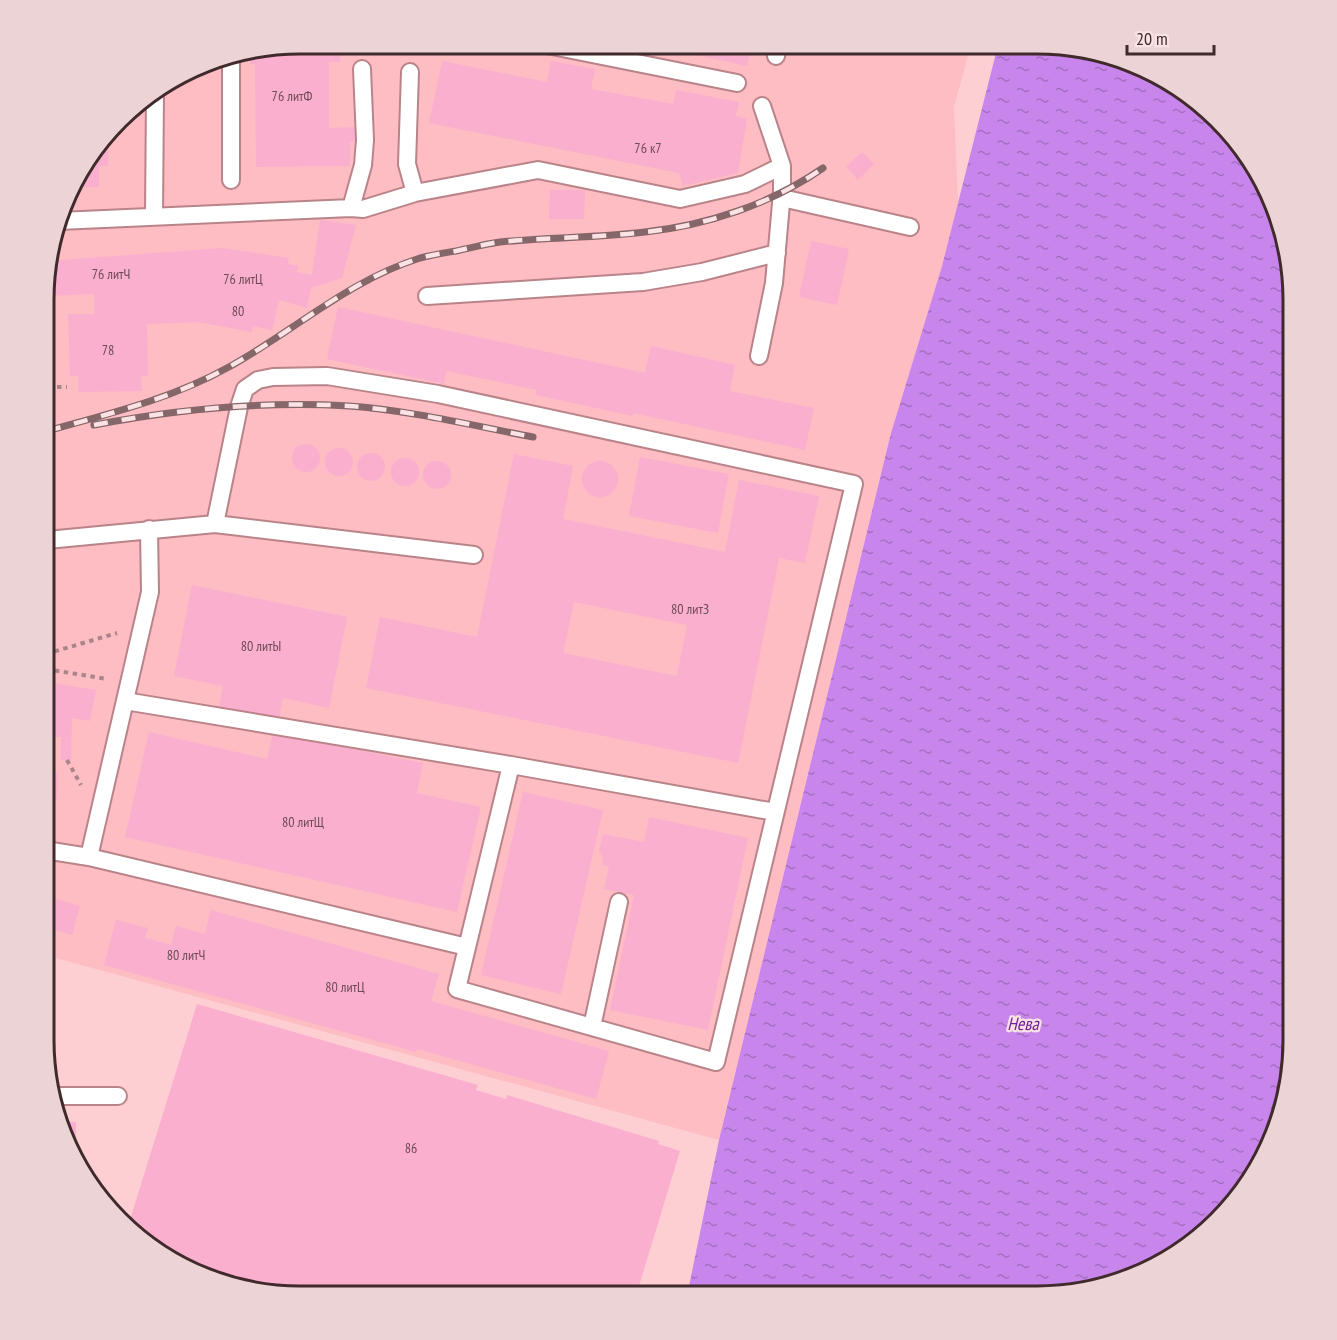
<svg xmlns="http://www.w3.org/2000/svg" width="1337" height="1340" font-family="'PT Sans Narrow',sans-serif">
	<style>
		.built { fill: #febcc3 }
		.water { fill: url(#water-ripples) }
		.building { fill: #faafcf; fill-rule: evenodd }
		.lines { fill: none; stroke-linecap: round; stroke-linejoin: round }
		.service-casing { stroke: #b98489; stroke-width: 20 }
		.path { stroke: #a98689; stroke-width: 4; stroke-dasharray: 4.5 4.5; stroke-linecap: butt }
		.service { stroke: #fff; stroke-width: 16 }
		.rail-casing { stroke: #856669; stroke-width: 7 }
		.rail { stroke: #fbe3e5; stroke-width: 4.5; stroke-dasharray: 14; stroke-linecap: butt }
		.labels { text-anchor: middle; stroke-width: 4.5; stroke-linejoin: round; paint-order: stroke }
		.number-label { font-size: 14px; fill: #6e4b55 }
		.water-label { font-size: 18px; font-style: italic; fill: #741f9a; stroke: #fbe3e5 }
		.rim { fill: none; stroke: #402a2c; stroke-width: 3 }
	</style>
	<defs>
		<pattern id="water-ripples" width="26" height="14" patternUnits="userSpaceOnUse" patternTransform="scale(1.5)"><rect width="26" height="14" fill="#c886ed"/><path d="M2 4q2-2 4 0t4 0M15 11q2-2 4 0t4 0" fill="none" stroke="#a46ec0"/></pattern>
	</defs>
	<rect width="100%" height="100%" fill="#fdcfd3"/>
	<path class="built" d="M300 44 971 45 954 107 958 203 942 266 891 433 719 1140 45 955 48 250 78 171 131 107 217 57Z"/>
	<path class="water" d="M998 45 1070 46 1166 78 1241 144 1280 217 1293 283V1057L1259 1168 1193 1244 1120 1283 1054 1296H687L719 1140 891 433 942 266Z"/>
	<path class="building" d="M300 44H340V62H329V128L355 127 356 141 350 142V166L256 167 255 64H250L249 52Z
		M646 44 685 45H752L747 66Z
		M442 61 547 82 551 61 595 69 591 89 673 104 676 90 739 102 736 116 747 119 738 173 683 186 679 173 429 123Z
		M104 140H108V166H99V187H72L78 171Z
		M862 152 874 164 858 180 846 167Z
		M550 190H585L584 219H549Z
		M320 220 356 225 342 278 311 288 307 308 279 300 272 330 253 326 252 332 198 322 147 324 148 376H141L142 391 78 392V376H70L68 314H94V294L48 296V261L222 248 289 258 288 264 298 266 297 272 312 275Z
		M811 241 849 249 837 305 799 297Z
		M338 307 645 373 651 346 735 365 730 391 814 408 805 450 633 413V416L536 395 537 390 446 371 444 384 327 359Z
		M292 458a14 14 0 1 1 28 0a14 14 0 1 1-28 0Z
		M325 462a14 14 0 1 1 28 0a14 14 0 1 1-28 0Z
		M357 467a14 14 0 1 1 28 0a14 14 0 1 1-28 0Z
		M514 454 573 466 563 519 725 552 739 480 819 496 805 563 779 558 738 763 366 688 380 617 477 637ZM574 602 687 625 677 676 563 653Z
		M640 457 729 474 718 533 629 516Z
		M391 472a14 14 0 1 1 28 0a14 14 0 1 1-28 0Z
		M582 479a18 18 0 1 1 36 0a18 18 0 1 1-36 0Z
		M423 475a14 14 0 1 1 28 0a14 14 0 1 1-28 0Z
		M192 585 347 617 329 708 283 698 279 719 219 707 223 686 174 676Z
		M46 682 96 690 90 721 72 718 71 760H61V737H48L49 773H58L57 800H45Z
		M149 732 267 759 273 733 423 763 417 793 481 807 457 912 125 837Z
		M523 792 603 810 561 994 481 975Z
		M649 817 748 838 708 1030 610 1010 634 895 604 889 609 866 602 865 603 858 599 851 603 834 644 842Z
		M45 896 80 906 72 935 45 927Z
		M211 910 439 974 431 1001 609 1051 596 1099 417 1049 416 1052 104 965 116 920 148 928 145 938 171 945 176 926 205 934Z
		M197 1004 478 1085 476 1090 506 1099 507 1095 659 1141 658 1144 680 1151 636 1296H283L186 1270 129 1223Z
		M57 1121 76 1122V1159L57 1123Z"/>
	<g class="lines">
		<defs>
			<path id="service" d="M542 44 737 83
				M776 56 778 45
				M410 72 407 164 415 193
				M231 180V55
				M782 198 910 227
				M351 208 363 165 365 140 362 69
				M154 216 155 93
				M59 221 351 208 363 209 415 193 538 170 680 199 745 184 782 166
				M427 296 643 282 702 272 777 253
				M759 356 774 283 782 192V166L762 106
				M215 524 239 407 245 389 258 380 273 377 327 376 438 394 854 484 716 1062 457 989 511 765
				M47 540 215 524 474 555
				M125 701 511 765 775 812
				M45 850 89 857 467 947
				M89 857 150 592 149 529
				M592 1027 619 902
				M52 1096H118"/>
		</defs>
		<use href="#service" class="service-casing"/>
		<path class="path" d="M48 387H67
			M46 654 117 633
			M46 669 107 679
			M67 760 81 785"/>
		<use href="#service" class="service"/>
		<defs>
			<path id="rail" d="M94 425C178 409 264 401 349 406 408 410 475 426 533 437
				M47 431C108 414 171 399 227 368 293 332 347 281 420 258 431 255 444 253 456 251 470 248 485 244 500 242 548 237 597 238 645 232 708 225 771 204 823 168"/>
		</defs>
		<use href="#rail" class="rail-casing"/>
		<use href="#rail" class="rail"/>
	</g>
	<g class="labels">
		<g class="number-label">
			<text x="292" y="101">76 литФ</text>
			<text x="648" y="153">76 к7</text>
			<text x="111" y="279">76 литЧ</text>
			<text x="243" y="284">76 литЦ</text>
			<text x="238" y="316">80</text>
			<text x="108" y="355">78</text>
			<text x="690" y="614">80 литЗ</text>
			<text x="261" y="651">80 литЫ</text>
			<text x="303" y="827">80 литЩ</text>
			<text x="186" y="960">80 литЧ</text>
			<text x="345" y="992">80 литЦ</text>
			<text x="411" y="1153">86</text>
		</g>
		<g class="water-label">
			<text x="1023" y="1030">Нева</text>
		</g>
	</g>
	<path d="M0 0H1337V1340H0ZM300 54H1037A246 246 0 0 1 1283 300V1040A246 246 0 0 1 1037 1286H300A246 246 0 0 1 54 1040V300A246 246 0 0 1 300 54Z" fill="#ecd4d6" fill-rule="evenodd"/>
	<path class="rim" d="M300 54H1037A246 246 0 0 1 1283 300V1040A246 246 0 0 1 1037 1286H300A246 246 0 0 1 54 1040V300A246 246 0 0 1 300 54Z"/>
	<path d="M1127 45v9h87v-9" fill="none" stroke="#402a2c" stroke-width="3"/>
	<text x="1136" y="45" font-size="18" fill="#402a2c" stroke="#fbe3e5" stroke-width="4.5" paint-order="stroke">20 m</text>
</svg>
